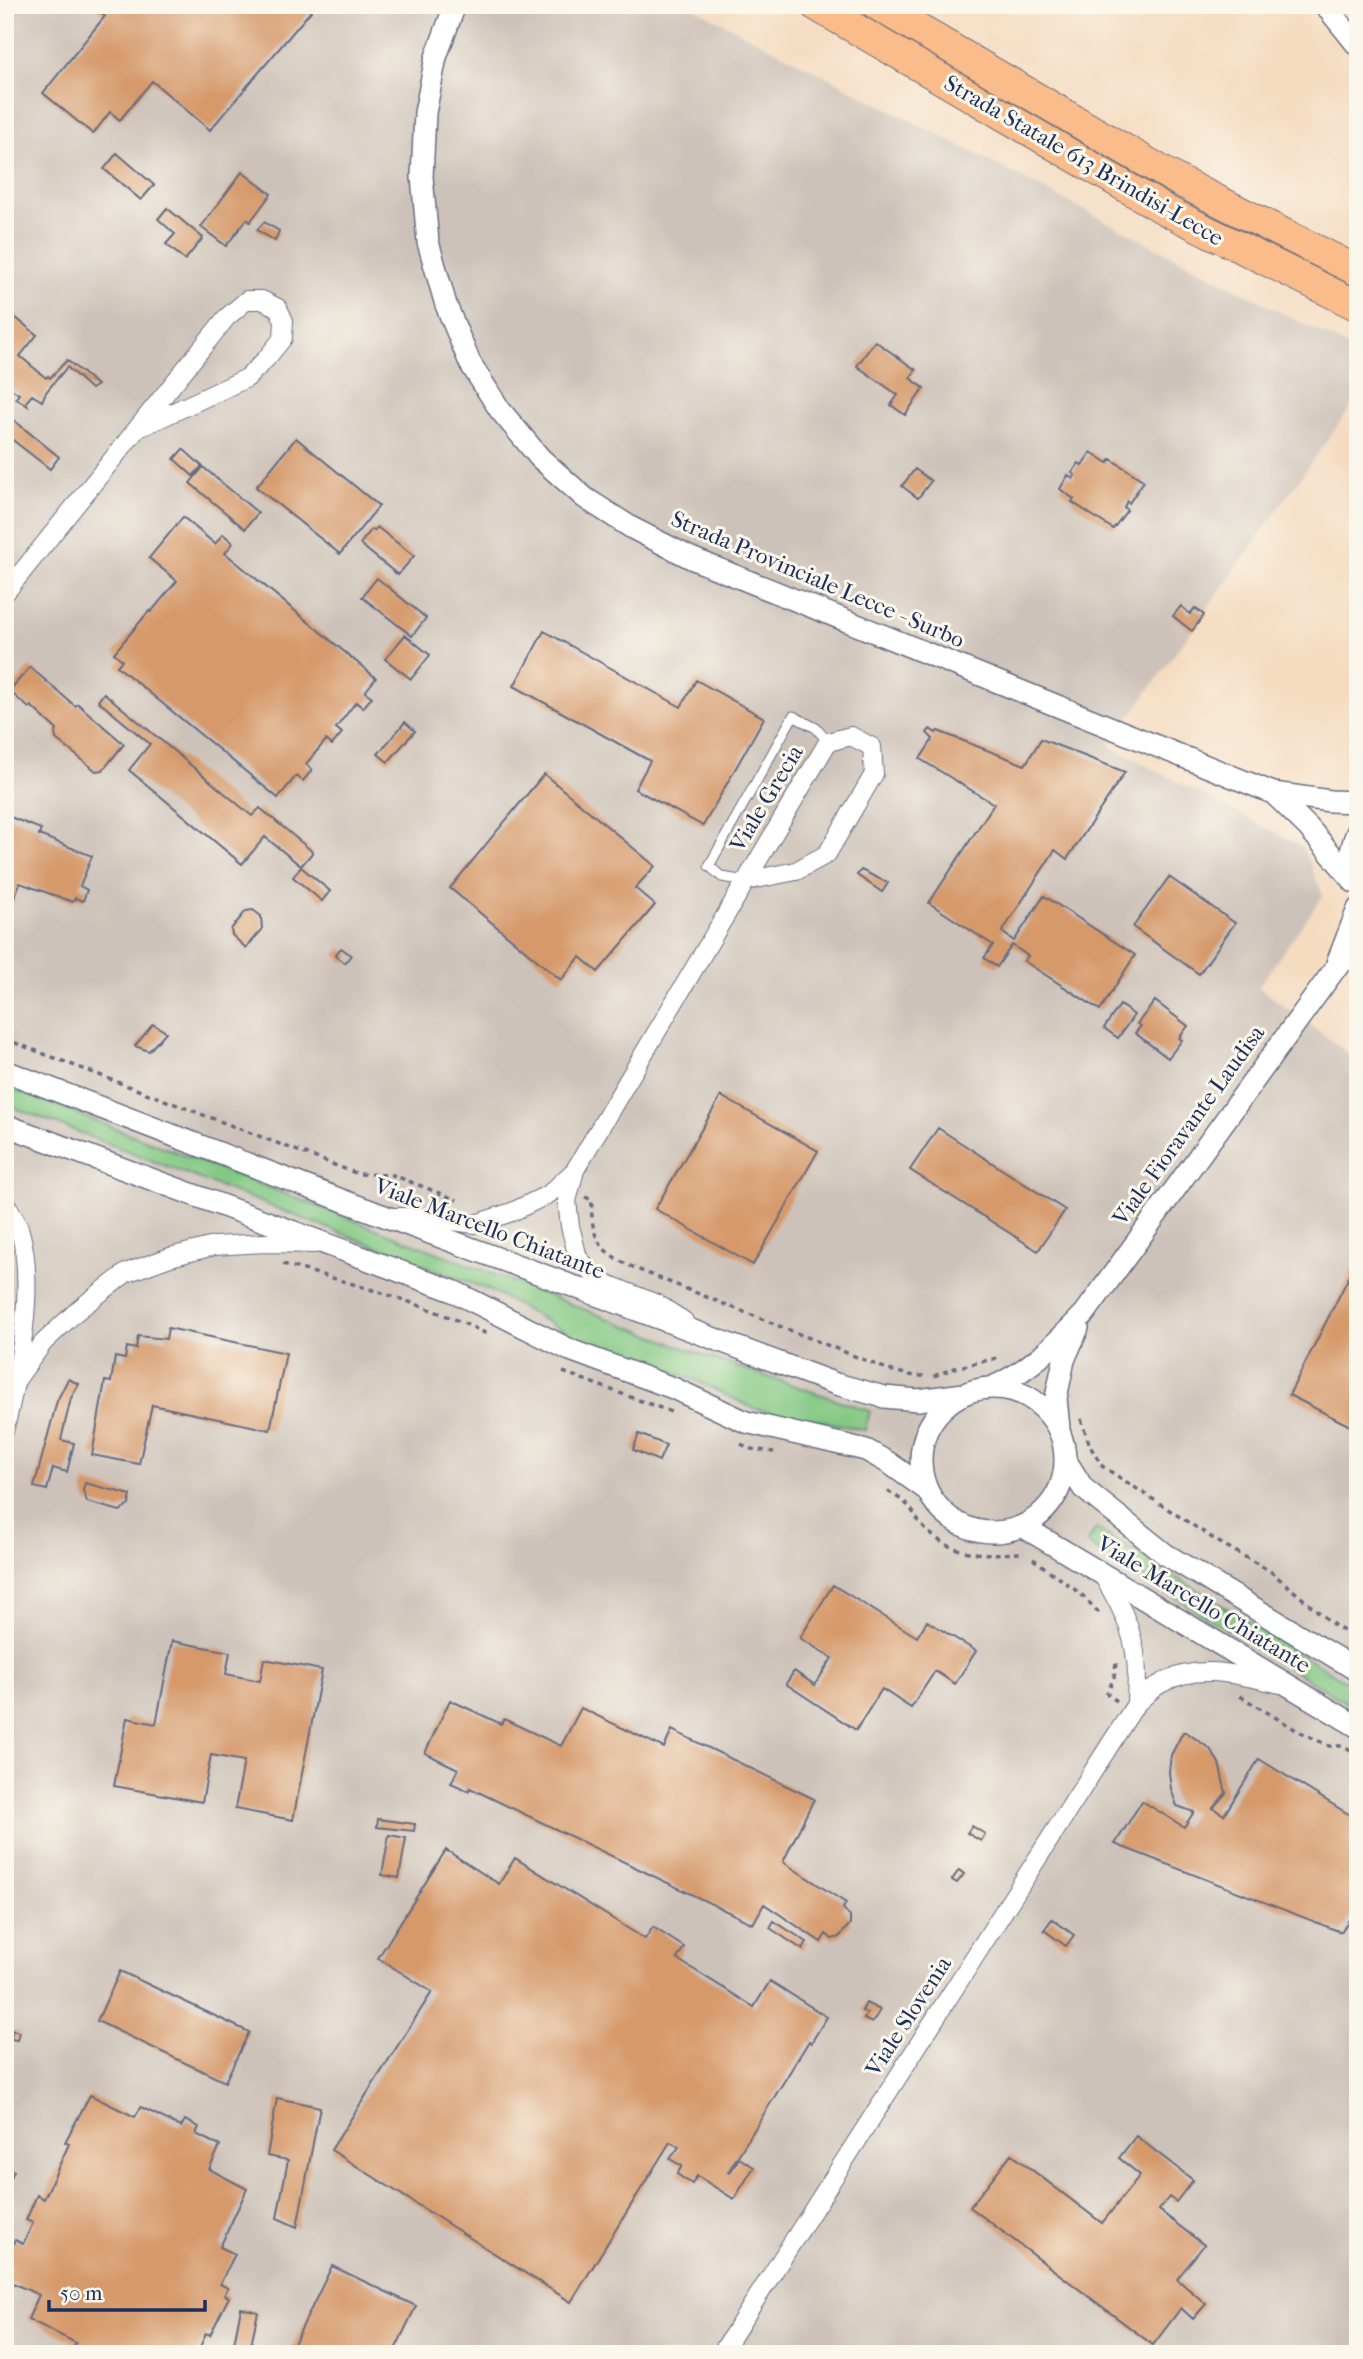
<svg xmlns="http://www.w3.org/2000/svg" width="1363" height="2359" font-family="'IM FELL French Canon',serif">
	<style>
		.industrial { fill: #cdc2b9 }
		.green { fill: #83c883; stroke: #4f7c70; stroke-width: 2 }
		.building { fill: #d5996a }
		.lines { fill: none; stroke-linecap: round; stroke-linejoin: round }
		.service-casing { stroke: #676c81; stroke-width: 11 }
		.minor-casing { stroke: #676c81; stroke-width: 20 }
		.tertiary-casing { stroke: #676c81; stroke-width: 24 }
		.trunk-casing { stroke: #676c81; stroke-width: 32 }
		.path { stroke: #676c81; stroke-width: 3.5; stroke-dasharray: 5 5; stroke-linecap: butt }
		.service { stroke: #fff; stroke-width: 9 }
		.minor { stroke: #fff; stroke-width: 18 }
		.tertiary { stroke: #fff; stroke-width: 21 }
		.trunk { stroke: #f9bc8a; stroke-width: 30 }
		.labels { text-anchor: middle; stroke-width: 6; stroke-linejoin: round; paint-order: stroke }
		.street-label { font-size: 23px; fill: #1b2f5e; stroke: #fbf7ec }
	</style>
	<rect width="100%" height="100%" fill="#fbf7ec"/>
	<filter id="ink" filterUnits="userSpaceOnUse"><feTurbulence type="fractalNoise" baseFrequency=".0143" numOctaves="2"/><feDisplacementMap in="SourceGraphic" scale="14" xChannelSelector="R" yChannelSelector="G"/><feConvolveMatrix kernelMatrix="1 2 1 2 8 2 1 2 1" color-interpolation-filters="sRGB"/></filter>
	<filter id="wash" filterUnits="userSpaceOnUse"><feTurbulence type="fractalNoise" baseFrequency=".00686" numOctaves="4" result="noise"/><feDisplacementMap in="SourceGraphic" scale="28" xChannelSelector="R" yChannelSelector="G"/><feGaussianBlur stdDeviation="1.57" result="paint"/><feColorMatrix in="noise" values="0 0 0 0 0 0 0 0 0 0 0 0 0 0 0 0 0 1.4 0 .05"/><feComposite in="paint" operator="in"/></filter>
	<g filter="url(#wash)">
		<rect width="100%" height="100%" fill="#f5dcc1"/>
		<path class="industrial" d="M5 5H688L1358 352V397L1109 746 1303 847 1323 896 1258 987 1358 1060V2354H5Z"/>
		<path class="green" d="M5 1086 708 1357 870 1411 865 1430 812 1419 777 1414 753 1408 695 1380 579 1339 489 1290 5 1104Z
			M1096 1528 1358 1689V1710L1087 1544Z"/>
		<g id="blocks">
			<path class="building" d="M93 5H305L311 11 210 130 152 81 120 120 110 112 93 134 43 93 105 16Z
				M117 153 154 185 141 200 104 169Z
				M242 172 271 194 250 222 247 219 226 246 201 227Z
				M167 208 203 238 185 260 166 244 175 234 158 219Z
				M264 222 279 231 275 241 257 230Z
				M5 309 37 335 20 356 46 378 48 376 50 378 67 360 97 385 91 389 67 367 46 392 42 401 32 395 26 402 28 406 16 398 19 394 5 385Z
				M875 341 916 370 910 378 924 388 905 415 891 405 898 395 857 366Z
				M5 413 59 457 50 469 5 434Z
				M296 438 379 506 340 554 256 487Z
				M183 449 202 466 193 476 174 459Z
				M1091 452 1108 463 1111 459 1144 481 1129 503 1127 501 1124 507 1127 510 1113 529 1072 502 1074 499 1060 489 1068 475 1073 479 1075 475 1072 473 1079 463 1082 465Z
				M203 467 258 513 245 529 190 483Z
				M915 469 931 481 918 498 902 486Z
				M183 517 215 544 223 534 233 543 225 553 376 678 365 692 372 697 363 708 356 702 336 728 342 733 332 745 326 740 306 764 312 770 303 781 296 776 278 798 117 666 122 660 114 653 149 611 151 612 177 581 149 558Z
				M377 527 414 556 398 575 360 544 372 529 374 531Z
				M377 578 426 618 412 636 362 597Z
				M1181 606 1190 614 1195 608 1204 615 1192 631 1173 616Z
				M544 631 681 707 696 680 764 718 703 826 635 789 650 761 514 686Z
				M405 635 430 655 411 679 385 659Z
				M30 667 75 706 78 704 124 744 103 770 96 771 56 739 55 733 57 730 31 706 29 708 9 691Z
				M104 693 252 816 260 808 313 852 301 866 265 837 242 864 129 770 150 744 98 701Z
				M405 722 415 731 388 762 378 754Z
				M930 729 936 733 938 731 1025 765 1041 739 1125 772 1067 859 1055 850 1002 932 1014 941 1044 896 1135 955 1100 1010 1024 961 1028 956 1012 945 997 967 984 958 993 945 929 903 994 804 920 759 933 739 927 733Z
				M544 774 655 866 635 888 655 905 598 972 580 957 561 980 450 888Z
				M5 815 41 829 39 835 92 856 80 886 87 890 83 901 75 898 73 902 20 883 5 920Z
				M301 867 330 891 322 901 293 877Z
				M861 870 888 883 882 892 857 875Z
				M1169 877 1235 923 1199 974 1133 927Z
				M253 910 261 916 262 930 246 948 232 935 231 929 246 911Z
				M341 948 351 955 345 963 335 955Z
				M1155 1001 1188 1026 1179 1038 1182 1040 1168 1058 1135 1033 1141 1026 1137 1024Z
				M1120 1005 1134 1015 1118 1038 1104 1028Z
				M153 1024 166 1032 149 1051 135 1046Z
				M721 1096 818 1151 753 1265 655 1209Z
				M938 1128 1065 1210 1038 1251 910 1170Z
				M1358 1259V1430L1289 1395Z
				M168 1328 286 1353 270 1430 152 1405 139 1464 92 1455 105 1381 111 1382 115 1357 125 1359 127 1347 136 1349 138 1336 166 1339Z
				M68 1379 79 1384 71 1398 61 1440 74 1443 67 1472 53 1468 47 1490 34 1487 57 1401Z
				M639 1434 666 1445 659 1461 633 1450Z
				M85 1483 131 1495 129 1505 120 1511 87 1502 83 1490Z
				M833 1585 917 1637 927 1621 976 1651 955 1684 935 1671 911 1708 882 1689 856 1730 786 1684 794 1671 815 1685 832 1658 800 1638Z
				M172 1641 230 1652 226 1674 260 1681 264 1659 322 1670 293 1820 235 1809 244 1761 211 1755 202 1802 114 1786 127 1718 156 1724Z
				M450 1700 501 1724 504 1719 561 1746 581 1708 664 1748 672 1730 814 1799 783 1862 846 1903 843 1908 850 1917V1924L839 1937 832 1939 826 1934 821 1942 764 1904 753 1924 470 1788 469 1791 451 1783 458 1769 425 1753Z
				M1183 1732H1186L1210 1749 1219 1763 1226 1793 1213 1808 1224 1815 1259 1759 1358 1820V1906L1341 1932 1115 1844 1142 1801 1184 1827 1194 1812 1177 1806 1171 1789 1169 1772 1171 1755Z
				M378 1819 415 1824 414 1831 377 1827Z
				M972 1826 985 1834 981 1841 967 1833Z
				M389 1835 406 1838 399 1878 382 1875Z
				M446 1850 499 1884 515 1858 645 1939 653 1927 684 1947 677 1959 754 2007 770 1981 827 2017 811 2043 809 2041 728 2172 730 2173 739 2158 754 2167 734 2199 697 2176 692 2184 677 2174 682 2166 670 2159 679 2147 670 2142 571 2302 331 2150 432 1992 378 1958Z
				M959 1870 964 1874 957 1883 952 1880Z
				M1052 1919 1074 1935 1066 1946 1044 1930Z
				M774 1921 807 1942 803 1950 770 1928Z
				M120 1971 249 2032 225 2082 97 2021Z
				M866 2003 880 2010 872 2023 864 2019 867 2013 862 2011Z
				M12 2030 19 2032 17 2040 11 2039Z
				M90 2095 135 2117 141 2107 181 2127 185 2120 199 2127 196 2134 220 2146 209 2169 247 2189 220 2247 235 2254 220 2284 228 2288 224 2295 229 2297 210 2335 206 2333 197 2354H71L76 2343 28 2319 39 2295 6 2280 12 2268 5 2264V2260L15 2240 23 2244 33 2223 26 2220 37 2195 44 2199 69 2144 65 2142Z
				M277 2098 320 2107 297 2227 277 2218 288 2160 267 2156Z
				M1136 2136 1193 2180 1176 2202 1169 2197 1159 2210 1204 2245 1177 2279 1206 2304 1193 2319 1181 2308 1153 2345 970 2207 1011 2154 1102 2223 1140 2175 1119 2158Z
				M5 2167 14 2171 5 2190Z
				M332 2266 416 2306 393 2354H289Z
				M241 2308 258 2312 249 2354H232Z"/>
		</g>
	</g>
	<g filter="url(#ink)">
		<use href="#blocks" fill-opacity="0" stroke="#676c81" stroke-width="2"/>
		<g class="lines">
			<defs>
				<path id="service" d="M746 881 722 877 709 866 793 716 816 728 828 742"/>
				<path id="minor" d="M5 593 226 318 247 300H262L278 308 284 321 283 338 266 359 247 378 139 428
					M5 1202C10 1211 17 1221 20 1231 36 1288 19 1371 5 1428
					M395 1217H423L475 1224 512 1212 549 1194 575 1170
					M684 1321 657 1304 600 1281 578 1258 570 1226 567 1201 575 1170 828 742 851 736 872 747 874 774 827 854 796 871 746 881
					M17 1379 43 1343 78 1310 126 1273 170 1257 214 1246 265 1243 315 1244
					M1102 1574C1118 1601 1133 1628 1136 1660 1138 1674 1136 1690 1136 1704 1144 1697 1152 1688 1162 1683 1200 1662 1241 1676 1281 1684
					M721 2354 1136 1704"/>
				<path id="tertiary" d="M455 5 436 57 425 113 422 177 428 242 446 305 470 363 500 410 540 458 585 498 632 528 691 558 1273 793 1330 801 1358 802
					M1325 5 1358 46
					M1273 793 1308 827 1353 880
					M1354 882C1348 863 1350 848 1358 830
					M1337 963 1358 909
					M5 1071 344 1201 836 1384 884 1397 918 1400 964 1394
					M5 1125 453 1291 570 1350 673 1388 746 1422 866 1450 889 1463 927 1490
					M991 1388C1032 1369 1054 1345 1085 1313L1335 969 1358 948
					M921 1460a72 72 0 1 1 144 0a72 72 0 1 1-144 0Z
					M1059 1428 1056 1398 1064 1360 1078 1328
					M1065 1459 1083 1488 1165 1554 1358 1671
					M1022 1526 1358 1727"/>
				<path id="trunk" d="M815 5 1167 211 1358 306
					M877 5 1179 181 1358 271"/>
			</defs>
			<use href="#service" class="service-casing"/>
			<use href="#minor" class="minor-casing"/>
			<use href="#tertiary" class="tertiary-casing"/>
			<use href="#trunk" class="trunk-casing"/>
			<path class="path" d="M5 1039 358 1174 393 1175 457 1200
				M585 1197 592 1200C589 1249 609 1257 649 1274L892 1371 915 1376H927
				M283 1264C353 1284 422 1302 487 1334
				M563 1372 671 1412
				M934 1376 955 1368 1001 1357
				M1081 1419 1090 1446 1102 1466 1217 1541 1270 1571 1334 1625 1358 1640
				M741 1444 751 1449 774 1452
				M888 1491C895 1496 905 1501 910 1508 915 1514 917 1520 922 1526 955 1559 982 1554 1024 1553
				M1033 1559 1081 1594 1100 1614
				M1116 1663 1114 1677 1107 1694 1117 1701
				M1240 1696 1298 1731 1329 1746H1344L1358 1754"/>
			<use href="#service" class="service"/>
			<use href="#minor" class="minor"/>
			<use href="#tertiary" class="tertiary"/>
			<use href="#trunk" class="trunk"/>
		</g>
	</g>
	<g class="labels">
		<g class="street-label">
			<text transform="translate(1084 160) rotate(30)" y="8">Strada Statale 613 Brindisi-Lecce</text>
			<text transform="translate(818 579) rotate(23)" y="8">Strada Provinciale Lecce - Surbo</text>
			<text transform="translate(766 798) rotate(-59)" y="8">Viale Grecia</text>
			<text transform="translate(1188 1125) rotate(-54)" y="8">Viale Fioravante Laudisa</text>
			<text transform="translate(490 1228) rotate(21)" y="8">Viale Marcello Chiatante</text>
			<text transform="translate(1204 1604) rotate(31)" y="8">Viale Marcello Chiatante</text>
			<text transform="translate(908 2016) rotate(-57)" y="8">Viale Slovenia</text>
		</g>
	</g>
	<rect width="1363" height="2359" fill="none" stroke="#fbf7ec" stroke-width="28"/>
	<path d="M49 2300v10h156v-10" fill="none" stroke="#1b2f5e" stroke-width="3.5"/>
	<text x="60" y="2300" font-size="21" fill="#1b2f5e" stroke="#fbf7ec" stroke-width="5" paint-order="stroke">50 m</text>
</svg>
